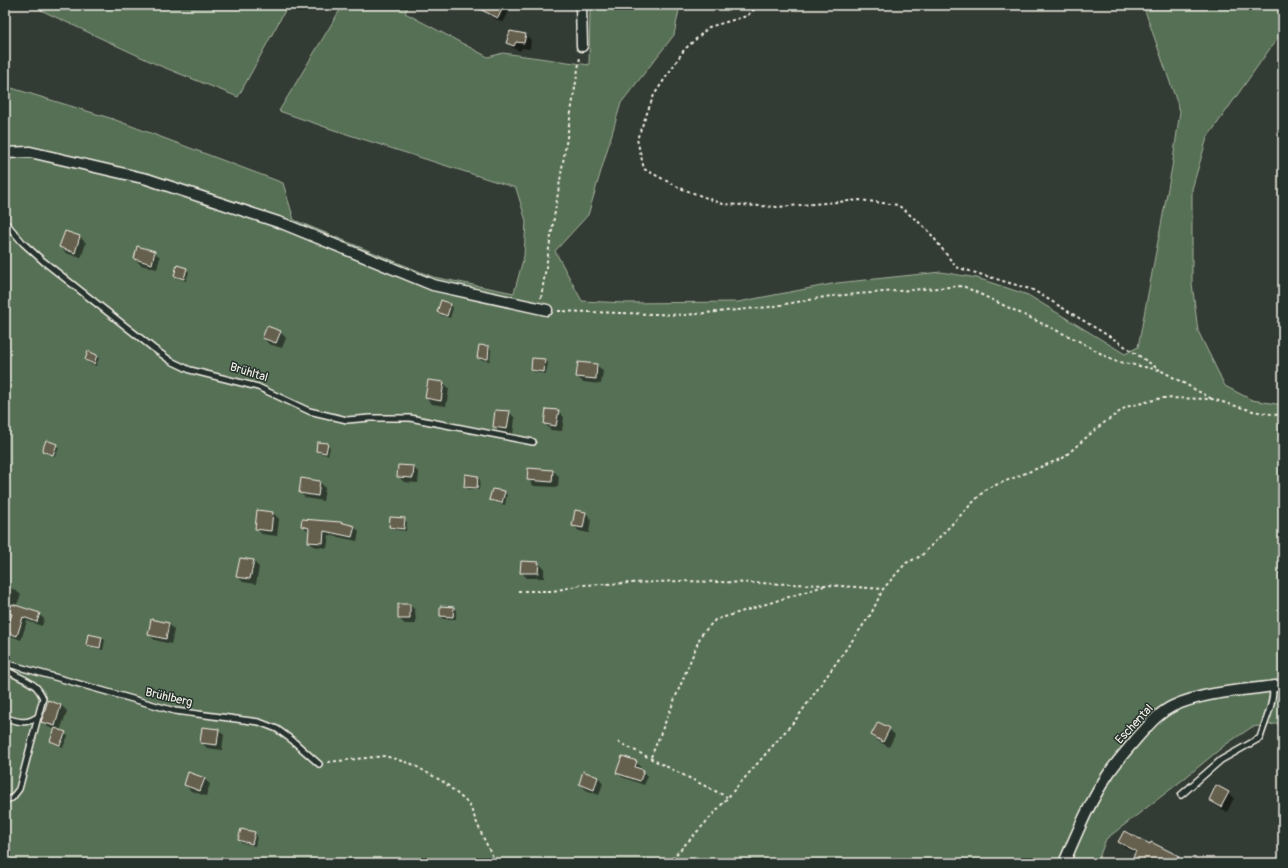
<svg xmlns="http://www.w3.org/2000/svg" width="1288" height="868" font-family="Pangolin,sans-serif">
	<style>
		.green { fill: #566f55; stroke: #a5b09e }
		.shadow { fill: #0007 }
		.building { fill: #655f4e; stroke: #f4f1e8 }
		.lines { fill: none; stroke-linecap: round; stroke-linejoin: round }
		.lane-casing { stroke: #f4f1e8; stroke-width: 8 }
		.street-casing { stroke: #f4f1e8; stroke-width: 13 }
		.path { stroke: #f4f1e8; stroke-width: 2; stroke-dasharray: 3 3; stroke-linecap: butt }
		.lane { stroke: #26332d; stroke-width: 5 }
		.street { stroke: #26332d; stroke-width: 10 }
		.labels { text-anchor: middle; stroke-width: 3; stroke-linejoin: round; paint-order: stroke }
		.street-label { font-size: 12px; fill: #f4f1e8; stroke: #26332d }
	</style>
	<rect width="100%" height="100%" fill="#333c34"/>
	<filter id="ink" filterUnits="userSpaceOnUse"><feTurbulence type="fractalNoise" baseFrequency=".025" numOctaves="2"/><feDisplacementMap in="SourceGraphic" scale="8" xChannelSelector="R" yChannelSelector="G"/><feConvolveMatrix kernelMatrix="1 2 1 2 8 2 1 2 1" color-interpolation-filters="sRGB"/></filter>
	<g filter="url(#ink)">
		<path class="green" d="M32 5H288L238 97 158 65 47 13Z
			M343 5H409L405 13 488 57 503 53 589 65 590 5H680L674 35 621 103 588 215 555 251 582 301 625 303 738 302 837 283 941 272 977 278 1028 295 1125 354 1138 347 1172 167 1180 111 1143 5H1283V34L1276 40 1207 138 1192 189V283L1198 331 1225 386 1252 400 1283 405V723L1252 727 1225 745 1180 782 1106 839 1097 863H5V86L113 119 283 183 294 220 433 277 514 293 524 256 526 221 516 188 334 130 279 111Z"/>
		<path class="shadow" d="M301 5H315L313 10Z
			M489 5H512L503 23 492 17 486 12Z
			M525 34 531 40 530 49 522 48 520 51 513 48 507 43Z
			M65 232 80 237 86 243 81 258 66 253 60 247Z
			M154 252 160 257 157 269 141 265 135 259Z
			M186 269 189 272 186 281 177 278 175 275Z
			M442 302 451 305 453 308 450 318 440 315 438 312Z
			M280 332 286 338 282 348 269 344 263 338Z
			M489 347 491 349 490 361 481 360 478 358Z
			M97 355 99 358 96 366 88 363 86 360Z
			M533 359 545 360 548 363 546 374 534 372 532 370Z
			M597 365 603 371 601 384 583 382 577 377Z
			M443 383 449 389 446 406 432 404 426 398Z
			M558 411 564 417 562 431 551 430 545 424Z
			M509 412 515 418 513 435 500 433 494 427Z
			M327 444 330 447 328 455 319 453 317 451Z
			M56 445 59 448 55 456 46 453 43 450Z
			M413 467 419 473 418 483 404 482 398 476Z
			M553 471 559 476 558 487 534 486 529 480Z
			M478 477 480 479 479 490 468 489 465 486Z
			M320 482 325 488 323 501 306 498 300 493Z
			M504 492 507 495 505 505 493 502 491 500Z
			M258 511 273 513 279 519 277 536 262 534 256 528Z
			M586 513 591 519 589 533 579 531 573 525Z
			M404 519 407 522 406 531 392 529 390 527Z
			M302 526 354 527 359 531 357 541 329 535 327 548 313 546 309 541 310 531 307 530Z
			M253 561 259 567 256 584 243 582 237 576Z
			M538 563 544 568V578H527L521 572Z
			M5 586 15 590 21 595 16 606 39 614 44 619 42 626 27 621 21 640 11 636 7 632 12 615 10 613 12 607 5 605Z
			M410 605 415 610 416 624H405L399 619Z
			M453 608 456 610V619H443L441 616Z
			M169 624 174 630 171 644 155 640 149 635Z
			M89 635 102 638 105 640 103 650 90 647 87 644Z
			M49 702 61 705 67 711 60 731 68 736 63 747 54 743 51 741 56 730 48 727 42 721Z
			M889 729 895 735 889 747 878 741 872 735Z
			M218 730 224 735 222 750 207 748 201 742Z
			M636 762 641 767 640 770 643 771 648 776 644 785 622 777 617 772Z
			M598 777 603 783 599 795 586 790 580 784Z
			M204 779 210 784 206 796 191 791 185 785Z
			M1228 793 1234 798 1227 812 1215 805 1210 800Z
			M254 833 257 836 255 846 242 843 239 840Z
			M1120 842 1178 857 1184 863H1131L1136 853 1125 848Z
			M1219 860 1224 863H1217Z"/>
		<path class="building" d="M471 5H504L498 18Z
			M510 31 526 34 524 43 516 42 514 46 506 43Z
			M65 231 80 236 75 253 59 247Z
			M137 246 155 251 152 264 134 259Z
			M177 265 187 268 184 279 174 276Z
			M441 300 451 304 447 316 437 312Z
			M267 326 281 331 276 343 262 338Z
			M479 345 489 346 488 359 477 358Z
			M88 351 97 355 94 364 85 360Z
			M532 358 545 359 544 372 531 370Z
			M578 362 597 364 596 379 576 377Z
			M428 380 444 382 441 401 425 398Z
			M546 409 559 410 556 426 544 424Z
			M495 410 510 411 507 429 493 427Z
			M46 440 57 444 53 455 42 451Z
			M317 442 328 443 326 453 316 451Z
			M398 465 414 466 413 478 397 477Z
			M528 468 553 470 552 482 527 480Z
			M465 474 478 476 477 488 464 487Z
			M301 478 320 481 318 496 299 493Z
			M492 489 505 491 502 503 489 500Z
			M257 510 273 512 271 531 255 529Z
			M575 510 586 512 583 528 572 526Z
			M390 517 405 518 404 529 389 527Z
			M302 519 340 522 355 526 352 537 324 531 323 543 308 542 309 528 301 526Z
			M240 558 254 560 250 579 236 577Z
			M521 561 539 562 538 573H520Z
			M12 604 40 613 37 622 23 617 17 636 6 632 12 614 9 613Z
			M398 604H410V619H398Z
			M440 606 454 607 453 617 440 616Z
			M151 619 169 623 166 639 148 635Z
			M88 634 102 637 100 648 86 645Z
			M48 700 61 705 55 726 41 722Z
			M878 722 890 728 883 742 871 735Z
			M202 727 219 729 217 745 200 743Z
			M55 728 66 732 60 745 50 741Z
			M622 756 637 761 635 767 644 770 640 781 616 773Z
			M583 771 598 777 594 790 579 784Z
			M188 772 205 778 200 791 184 785Z
			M1216 785 1229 792 1221 807 1209 800Z
			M241 829 255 832 252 844 238 840Z
			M1124 831 1150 844 1151 842 1179 856 1175 863H1130L1136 851 1118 842Z"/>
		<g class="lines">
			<defs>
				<path id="lane" d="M5 222 23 243 43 261 153 348 171 361 190 370 258 387 309 411 347 420 370 418H410L533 442
					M5 663 175 711 259 722 277 729 292 740 319 764
					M5 669C15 676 27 679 36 687 39 690 41 694 43 698L19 789 12 798 5 800
					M5 718C21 722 25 725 39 716
					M1181 795 1221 760 1260 738C1265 721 1274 704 1273 686"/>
				<path id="street" d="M581 5 582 46
					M5 153 30 152 147 179 284 224 433 285 547 310
					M1064 863C1077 833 1090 801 1109 773 1117 761 1127 750 1137 738 1148 726 1158 713 1173 706 1206 691 1248 690 1283 685"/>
			</defs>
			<use href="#lane" class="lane-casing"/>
			<use href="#street" class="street-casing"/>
			<path class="path" d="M759 5 747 16 709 27 684 50 654 95 637 139 644 169 680 188 723 204 777 207 860 200 898 205 927 229 956 267 1033 290 1117 341 1160 370
				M541 298 580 57
				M558 311 685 315 769 307 831 296 963 286 1081 342 1114 361 1160 370 1212 399
				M518 591H553L581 585 681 581 827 585 883 589
				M618 742 727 797
				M651 757 701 635 715 620 824 586
				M328 762 385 756 412 764 445 783 469 804 482 835 496 863
				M668 863 709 819 797 718 871 614 883 589 906 563 921 556 986 489 1063 458 1097 428 1126 407 1162 398 1212 399 1253 411 1283 416"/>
			<use href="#lane" class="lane"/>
			<use href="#street" class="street"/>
		</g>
	</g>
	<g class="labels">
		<g class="street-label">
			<text transform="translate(249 372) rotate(17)" y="4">Brühltal</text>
			<text transform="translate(169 697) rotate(13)" y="4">Brühlberg</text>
			<text transform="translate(1134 724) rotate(-47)" y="4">Eschental</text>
		</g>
	</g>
	<rect width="1288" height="868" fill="none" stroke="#26332d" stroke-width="20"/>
	<rect x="10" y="10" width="1268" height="848" fill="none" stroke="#f4f1e8" stroke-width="1.5" filter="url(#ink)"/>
</svg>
